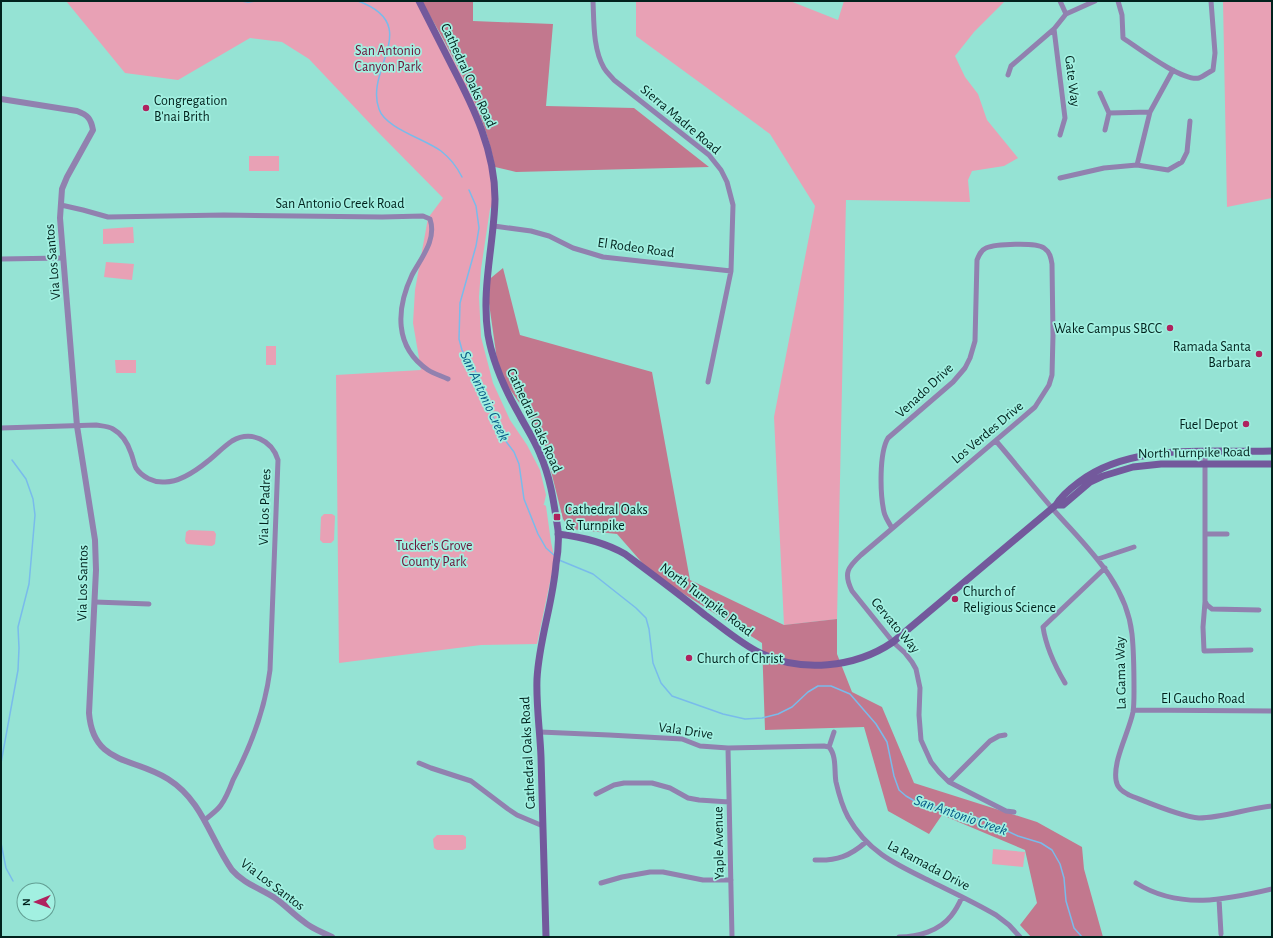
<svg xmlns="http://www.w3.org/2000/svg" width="1273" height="938" font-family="'Alegreya Sans',sans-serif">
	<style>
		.green { fill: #e8a1b5 }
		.forest { fill: #c2788e }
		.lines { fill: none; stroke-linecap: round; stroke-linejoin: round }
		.stream { stroke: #79bbeb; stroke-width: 1.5 }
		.minor { stroke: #9181af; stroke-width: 5 }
		.tertiary { stroke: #9181af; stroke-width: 6 }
		.secondary { stroke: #73599c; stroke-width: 7 }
		.poi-dot { fill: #af225e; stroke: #a2f0e1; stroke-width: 1.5 }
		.labels { text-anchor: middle; stroke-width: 3.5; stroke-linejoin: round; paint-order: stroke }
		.park-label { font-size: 14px; fill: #6d1339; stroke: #a2f0e1 }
		.street-label { font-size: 14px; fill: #01221d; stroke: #a2f0e1 }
		.poi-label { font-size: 14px; fill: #01221d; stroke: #a2f0e1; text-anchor: start }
		.water-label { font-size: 15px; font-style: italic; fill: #065986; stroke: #a2f0e1 }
	</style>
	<rect width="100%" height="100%" fill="#95e3d4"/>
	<path class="green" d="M66 1H422L472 94 480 115 492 153 497 195 490 209 481 269 479 297 481 337 493 383 510 420 527 445 540 470 546 495 544 504H543L546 506 551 542 554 556V563L537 644 481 645 339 663 336 375 421 370 413 323 415 290 428 218 443 198 377 131 309 59 282 42 250 38 178 80 125 73Z
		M636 1H790L838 20 844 1H1005L974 32 955 56 965 77 978 94 987 120 1018 158 1004 166 972 171 968 180 970 202 846 200 837 619 784 625 774 417 815 206 770 134 636 36Z
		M1223 1H1272V198L1227 207Z
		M249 156H279V171H249Z
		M133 227 134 243 103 244V229Z
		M106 262 134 264 132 280 104 277Z
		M266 346H276V365H266Z
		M115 360H136V373H116Z
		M324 514H332L335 516 334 540 331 543H323L320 540 321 517Z
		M189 530 214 531 216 534 215 544 212 546 187 544 185 541 186 532Z
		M437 835H463L466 837V848L463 850H437L434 848 433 839Z
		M993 849 1025 852 1023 867 992 864Z"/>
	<path class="forest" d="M422 1H473V21L553 24 546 106 634 108 709 167 516 172 495 167C484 107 451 54 422 1Z
		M503 268 520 335 652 372 690 580 784 625 837 619V654L852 692 882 707 914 783 1037 822 1082 847 1084 869 1103 937H1031L1020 925 1037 903 1025 850 942 815 929 834 888 811 864 727 765 730 762 643 652 574 617 534 570 529 563 519 542 435 499 374 486 282Z"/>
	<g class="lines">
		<path class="stream" d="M241 1 248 2 257 1
			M358 1C424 25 364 69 379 109 385 128 425 139 441 151 450 158 457 167 462 177
			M469 190 476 206 479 228 476 246 460 303 459 339 462 350 468 361 475 370 499 432 514 452 519 464 524 499 538 534 546 548 555 556
			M559 560 593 574 636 608 646 618 649 629 653 663 661 683 672 696 723 714 745 719 762 718 778 714 792 707 808 692 818 686H831L850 694 876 724 887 742 894 776 899 790 906 796 918 803 947 809 984 820 1018 836 1041 843 1052 850 1060 864 1064 878 1066 901 1074 928 1082 937
			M1 763 18 670 19 648 18 627 29 584 35 515 33 499 26 479 12 460
			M1 843 6 868 13 881"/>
		<path class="minor" d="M593 1C594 23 593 49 604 68 607 73 611 76 614 80L709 155 721 170 727 182 733 205 731 271 708 382
			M1060 1 1066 14
			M1118 1 1122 15 1123 38C1138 48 1183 82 1199 78 1204 76 1209 72 1213 70L1215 53 1211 1
			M1054 29 1065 118 1060 135
			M1008 75 1011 66 1054 29 1066 14 1095 1
			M1100 93 1109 113 1105 130
			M1109 113 1150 112
			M1137 165 1150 112 1173 70
			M1060 178 1104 168 1137 165 1168 170 1182 162 1187 152 1190 121
			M61 205 83 210 108 217 224 215 382 217 423 216 430 219C437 240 421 258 412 275 396 309 394 347 428 370 434 374 442 376 448 379
			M494 226 531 231 549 236 573 248 603 257 731 271
			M1 259 63 258
			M1 428 96 425C102 426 108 426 113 429 122 434 128 444 131 453 133 458 134 464 136 468 142 477 154 483 165 482 180 482 197 470 208 461 216 455 223 447 232 441 251 430 272 440 278 460L270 670C265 709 251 746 233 780 230 788 226 798 221 805 217 811 210 815 205 820
			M996 441C1015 463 1033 486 1052 508 1085 546 1126 581 1132 634 1134 653 1134 672 1134 691 1134 698 1134 706 1133 712 1129 732 1113 760 1116 780 1117 788 1122 791 1129 795 1147 802 1181 817 1199 818 1223 818 1248 808 1272 806
			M1205 452V601L1207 605 1212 609 1259 610
			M892 528C889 523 885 517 884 512 880 494 879 453 888 438L953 382 965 368 970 358 975 341 977 260C979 255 981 250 986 248 995 244 1036 242 1044 248 1050 252 1051 258 1052 264L1053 335 1052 375 1049 385 1035 407 861 555C848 567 843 573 852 591L893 642 905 653 912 662 916 669 920 688 919 715 921 740 931 762 939 772 949 782 1006 811 1014 812
			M1205 534H1227
			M1098 559 1134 547
			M95 602 149 604
			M1205 602 1203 627 1204 651 1251 650
			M1065 683C1055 666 1046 647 1043 627L1105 568
			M1134 710 1272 711
			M540 732 609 735 682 739 700 746 728 748 824 746 829 747
			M829 747C837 756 834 772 836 782 839 795 842 806 848 817 867 851 895 864 928 880 950 891 974 902 996 915L1009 925 1020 937
			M829 747 834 732
			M728 748 732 937
			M419 763 431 768 471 781 508 809 517 815 543 826
			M949 782 990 741 999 736 1005 735
			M596 794 614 785 624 783H652L670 788 688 798 699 800 729 802
			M815 860C837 861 850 856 866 842
			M601 883 622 877 650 872H663L703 880H731
			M1136 883C1179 910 1226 900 1272 889
			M1219 899 1221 934
			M899 937C918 937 939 931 951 916 955 911 959 904 962 897"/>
		<path class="tertiary" d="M1 99 77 111C88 115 91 119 93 130L67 177 62 189 60 218 77 426 95 540 96 570 89 713C93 765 133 757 168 779 203 801 210 839 232 870 243 883 261 889 275 898 285 905 293 914 303 921 312 929 322 932 332 937"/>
		<path class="secondary" d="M419 1C430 23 441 44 452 66 474 108 495 151 495 199 494 244 481 289 488 335 493 364 505 390 520 416 527 429 535 441 540 454 551 479 554 504 558 530 559 541 558 553 556 564 553 603 539 640 537 679 536 705 540 731 541 757 543 817 544 877 546 937
			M1056 505H1063L1090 482 1103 476 1133 467 1161 464H1272
			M558 534C583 537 604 542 625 554 652 574 679 594 705 615 723 628 740 643 760 653 801 673 855 668 893 642L1056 505C1061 496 1071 488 1079 482 1131 442 1210 453 1272 451"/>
	</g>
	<g class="poi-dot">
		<circle cx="146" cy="108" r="4"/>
		<circle cx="1170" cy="328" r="4"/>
		<circle cx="1259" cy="354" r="4"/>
		<circle cx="1246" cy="424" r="4"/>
		<rect x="553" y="513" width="8" height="8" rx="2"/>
		<circle cx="955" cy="599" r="4"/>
		<circle cx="689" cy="658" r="4"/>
	</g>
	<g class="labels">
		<g class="park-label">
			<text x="388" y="55">San Antonio<tspan x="388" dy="16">Canyon Park</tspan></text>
			<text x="434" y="550">Tucker's Grove<tspan x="434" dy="16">County Park</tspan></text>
		</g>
		<g class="street-label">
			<text transform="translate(469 75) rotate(65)" y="5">Cathedral Oaks Road</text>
			<text transform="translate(1073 81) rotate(83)" y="5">Gate Way</text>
			<text transform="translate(681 119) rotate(40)" y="5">Sierra Madre Road</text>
			<text x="340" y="208">San Antonio Creek Road</text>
			<text transform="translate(636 247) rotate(8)" y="5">El Rodeo Road</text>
			<text transform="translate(52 262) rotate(-95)" y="5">Via Los Santos</text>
			<text transform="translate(924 390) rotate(-43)" y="5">Venado Drive</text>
			<text transform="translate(535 420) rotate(65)" y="5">Cathedral Oaks Road</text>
			<text transform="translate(987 432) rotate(-40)" y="5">Los Verdes Drive</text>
			<text transform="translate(1194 452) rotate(-1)" y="5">North Turnpike Road</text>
			<text transform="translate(264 507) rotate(-88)" y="5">Via Los Padres</text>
			<text transform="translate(82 583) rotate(-89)" y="5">Via Los Santos</text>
			<text transform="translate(707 599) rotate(37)" y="5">North Turnpike Road</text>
			<text transform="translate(896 625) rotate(50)" y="5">Cervato Way</text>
			<text transform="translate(1120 673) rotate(-91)" y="5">La Gama Way</text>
			<text x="1203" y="703">El Gaucho Road</text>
			<text transform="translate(686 730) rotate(8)" y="5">Vala Drive</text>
			<text transform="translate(527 753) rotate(-93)" y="5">Cathedral Oaks Road</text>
			<text transform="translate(718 843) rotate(-91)" y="5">Yaple Avenue</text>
			<text transform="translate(929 865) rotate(28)" y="5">La Ramada Drive</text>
			<text transform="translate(273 884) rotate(37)" y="5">Via Los Santos</text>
		</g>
		<g class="poi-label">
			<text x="154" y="105">Congregation<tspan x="154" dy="16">B'nai Brith</tspan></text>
			<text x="1162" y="333" text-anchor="end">Wake Campus SBCC</text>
			<text x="1251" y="351" text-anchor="end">Ramada Santa<tspan x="1251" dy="16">Barbara</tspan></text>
			<text x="1238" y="429" text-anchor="end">Fuel Depot</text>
			<text x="565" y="514">Cathedral Oaks<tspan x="565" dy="16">&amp; Turnpike</tspan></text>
			<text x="963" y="596">Church of<tspan x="963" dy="16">Religious Science</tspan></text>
			<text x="697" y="663">Church of Christ</text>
		</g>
		<g class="water-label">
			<text transform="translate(485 396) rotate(65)" y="5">San Antonio Creek</text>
			<text transform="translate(961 815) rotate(19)" y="5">San Antonio Creek</text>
		</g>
	</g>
	<rect width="1273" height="938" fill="none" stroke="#01221d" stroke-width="4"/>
	<g transform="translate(36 902) rotate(269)"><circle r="19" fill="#a2f0e1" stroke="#629e93"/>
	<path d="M0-3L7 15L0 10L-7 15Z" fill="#af225e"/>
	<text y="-6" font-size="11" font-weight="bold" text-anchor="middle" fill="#01221d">N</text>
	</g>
</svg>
